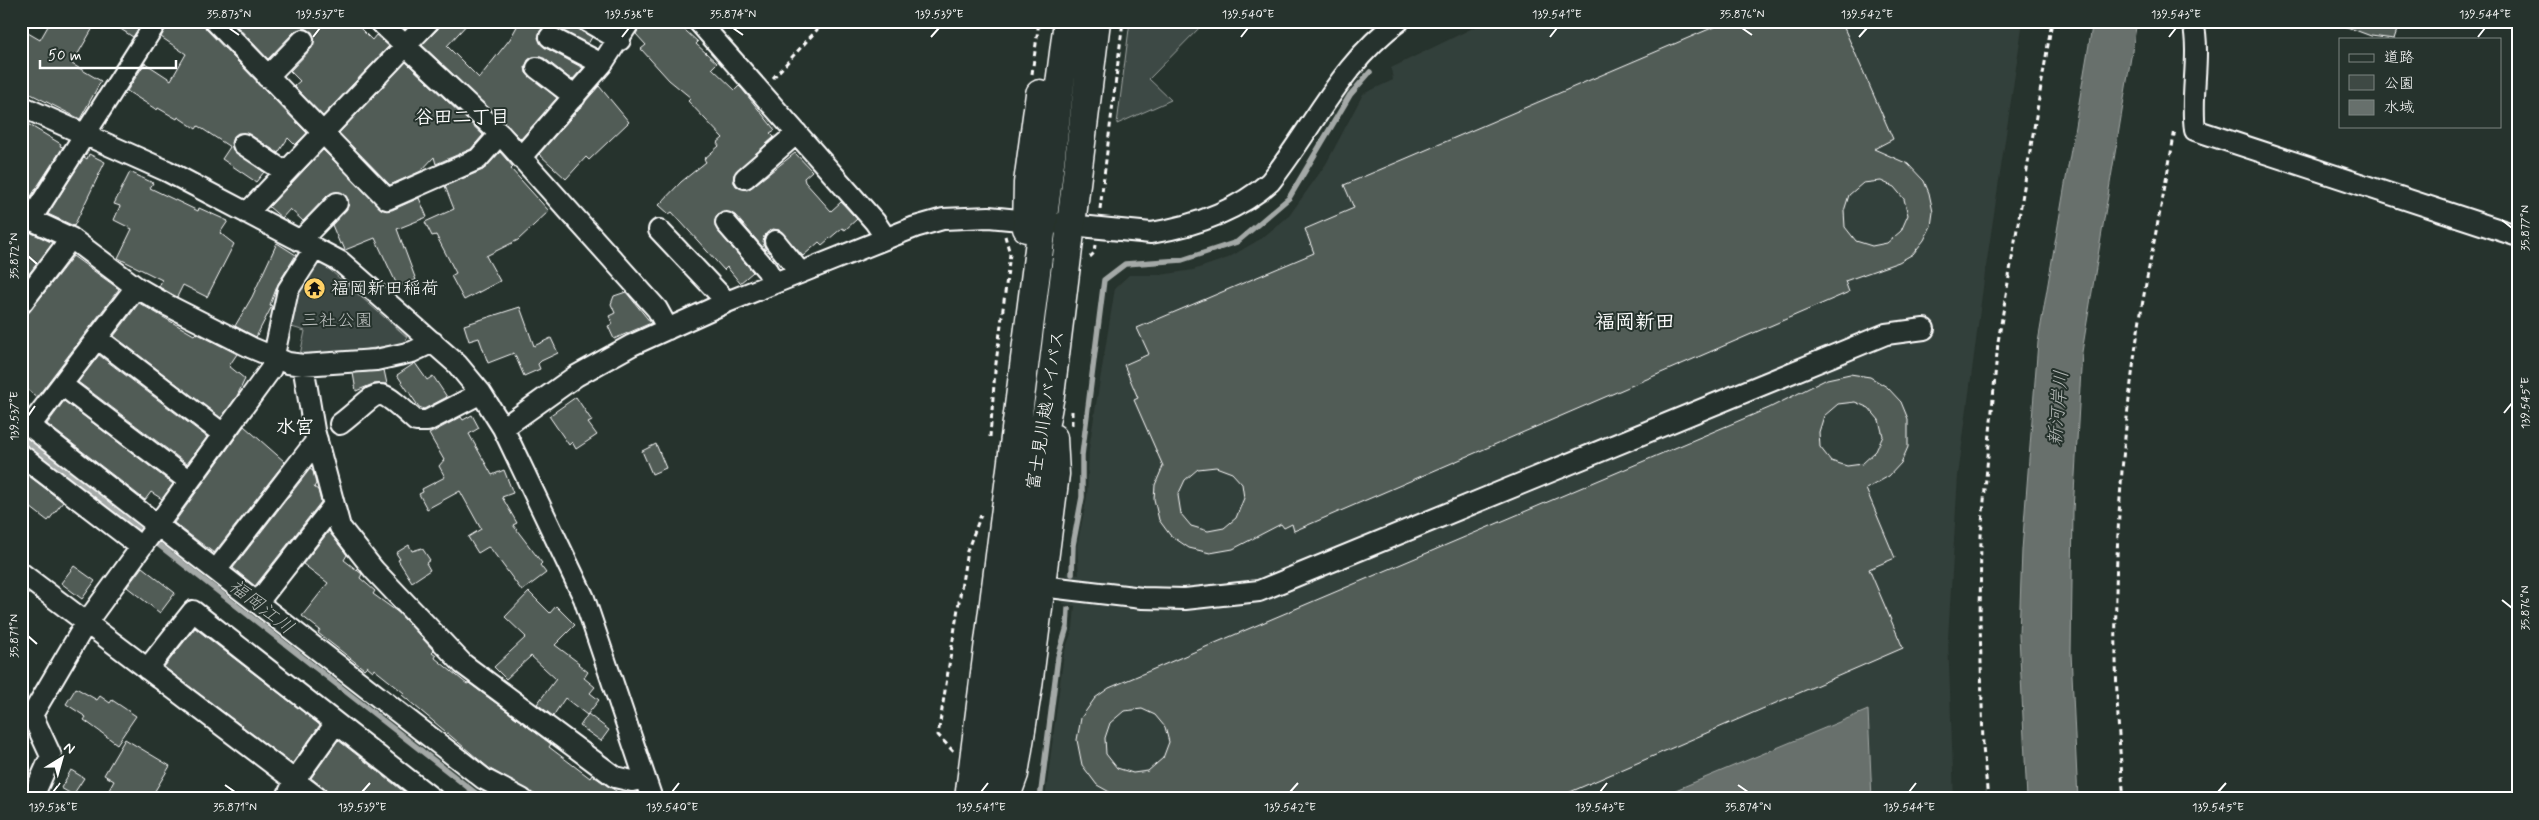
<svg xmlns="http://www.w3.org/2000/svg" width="2539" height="820" font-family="Mynerve,'Klee One',sans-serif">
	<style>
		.built { fill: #333f3a }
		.green { fill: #3e4944; stroke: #9ea4a2 }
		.water { fill: #67706c; stroke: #a4a9a7 }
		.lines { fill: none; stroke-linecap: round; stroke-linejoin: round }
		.stream { stroke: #a4a9a7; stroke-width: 5.5 }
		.building { fill: #515c57; stroke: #fff; fill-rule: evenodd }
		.minor-casing { stroke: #fff; stroke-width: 24 }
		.highway-casing { stroke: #fff; stroke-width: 31 }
		.path { stroke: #fff; stroke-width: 3; stroke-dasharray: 5 4; stroke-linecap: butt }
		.minor { stroke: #26332d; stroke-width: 20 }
		.highway { stroke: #26332d; stroke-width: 28 }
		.ticks { fill: none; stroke: #fff; stroke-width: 2 }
		.labels { text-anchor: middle; stroke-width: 4; stroke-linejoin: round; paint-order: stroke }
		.poi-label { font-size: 18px; fill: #fff; stroke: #26332d; text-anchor: start }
		.park-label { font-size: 18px; fill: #bbbfbe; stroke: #26332d }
		.street-label { font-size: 18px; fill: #fff; stroke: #26332d }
		.neighbourhood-label { font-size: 19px; font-weight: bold; fill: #fff; stroke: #26332d }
		.water-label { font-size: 19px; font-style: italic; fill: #b3b8b6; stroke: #26332d }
		.quarter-label { font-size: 20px; font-weight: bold; fill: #fff; stroke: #26332d }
		.neatline { fill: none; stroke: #fff; stroke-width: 2 }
		.ticks-label { font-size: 12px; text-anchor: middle; fill: #fff }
	</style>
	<rect width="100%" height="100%" fill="#26332d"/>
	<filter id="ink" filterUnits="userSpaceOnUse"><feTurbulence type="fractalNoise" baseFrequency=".02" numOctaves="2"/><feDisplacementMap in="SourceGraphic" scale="10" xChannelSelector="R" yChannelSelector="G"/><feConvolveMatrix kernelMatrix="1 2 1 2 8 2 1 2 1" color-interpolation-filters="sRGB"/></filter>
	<g filter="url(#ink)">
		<path class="built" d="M1487 21H2023L1984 280 1958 476 1948 638 1954 799H1045L1064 653 1073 628 1075 606 1063 604 1066 572 1079 575 1077 546 1087 497 1089 448 1115 288 1129 275H1160L1193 270 1228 258 1262 238 1289 216 1326 164 1363 94 1393 80 1391 68Z"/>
		<path class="green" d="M1130 21H1206L1149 79 1171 100 1117 124Z
			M312 260 323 264 407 337 405 343 337 354 300 355 305 331 285 325 291 294Z"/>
		<path class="water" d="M2093 21H2137L2082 352 2073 511 2071 653 2078 799H2027L2019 635 2022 550 2038 342Z
			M1868 710 1872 799H1654Z"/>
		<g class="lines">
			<path class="stream" d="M21 437 483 799
				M1072 574 1073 545 1082 497V455L1104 280 1125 264 1182 260 1237 242 1289 198 1350 95 1370 72
				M1040 799 1058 657 1067 627 1068 609"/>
		</g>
		<path class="building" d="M51 21H97L72 64 101 81 80 119 21 89V29L40 40Z
			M108 21H143L133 37Z
			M169 21H203L206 29 307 133 295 145 288 138 278 153 249 134 238 133 233 137 231 143 233 150 264 172 256 182 222 159 230 147 198 126 196 129 178 117 177 119 158 108 157 110 127 91 145 63 171 80 186 54 161 37Z
			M232 21H353L372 40 376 35 389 46 323 116 294 86 300 81 290 71 312 48 314 37 312 32 305 28 295 31 268 59Z
			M441 21H470L447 46 479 78 510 39 520 21H573L581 31 592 37 588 44 550 25 540 31 538 38 544 47 583 68 572 80 544 58 533 57 528 60 525 67 526 73 557 98 521 139 422 45 438 29Z
			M643 21H675L698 42 696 44 717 63 712 68 735 90 739 86 742 89 775 130 770 133 774 137 734 174 733 181 736 186 747 190 752 187 795 153 812 171 804 178 805 182 831 211 841 202 857 219 845 230 842 228 822 245 819 242 803 256 779 230 773 229 764 236 763 242 766 251 735 215 723 212 715 220 717 230 753 272 740 283 727 267 724 270 672 212 669 214 659 205 681 182 706 162 704 159 719 146 717 143 723 138 688 101 691 98 669 80 641 49 646 45 636 34Z
			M1728 21H1841L1893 139 1874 149 1908 164 1924 181 1929 193 1933 212 1931 226 1924 240 1913 254 1899 262 1845 281 1849 292 1294 531 1292 524 1284 528 1281 524 1233 549 1210 553 1189 548 1170 535 1159 520 1154 499 1155 485 1163 466 1134 400 1138 398 1124 365 1149 354 1137 328 1314 253 1305 229 1354 208 1344 185ZM1881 181 1894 187 1904 199 1908 215 1901 231 1887 243 1872 246 1856 241 1845 227 1844 211 1849 195 1863 183ZM1216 467 1232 473 1242 484 1244 498 1236 518 1224 528 1208 531 1191 526 1181 514 1178 495 1185 480 1198 469Z
			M2339 21H2400L2394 39 2371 36 2339 24Z
			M406 62 483 135 471 149 436 164 434 157 421 171 390 185 339 133Z
			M599 86 629 122 589 160 586 157 566 179 539 154Z
			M21 120 61 144 60 146 63 147 26 204 21 203Z
			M323 150 384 210H392L419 198 427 217 397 229 416 280 398 287 375 238 345 250 342 243 340 244 332 225 349 205 348 199 340 192 328 195 303 221 290 209 282 218 269 207Z
			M500 152 513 167 511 169 549 211 518 240 486 256 500 281 464 300 451 276 456 273 436 235 432 236 425 222 454 209 445 186 483 170Z
			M89 154 105 162 74 226 48 214 84 157 87 159Z
			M130 172 153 183 150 188 198 211 199 208 228 221 220 233 234 244 207 297 183 285 177 297 159 287 162 280 118 258 132 229 114 220 120 206 114 204Z
			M21 228 53 243 21 284Z
			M277 243 296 255 278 284 270 305 272 306 256 337 235 326 252 297Z
			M73 256 119 289 37 397 21 385V316L30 311Z
			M626 292 651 323 614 339 608 326 613 324 609 316 615 313 611 304 614 296Z
			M139 303 194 335 196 333 237 354 229 366 245 379 237 396 221 418 114 336Z
			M520 307 534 346 551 338 558 353 541 361 538 364 540 369 524 376 514 353 488 363 479 338 469 341 464 325Z
			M99 355 207 437 187 464 78 382Z
			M415 363 427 380 433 376 447 397 424 409 419 407 397 375Z
			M384 370 387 384H373L356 391 353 373Z
			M1850 374 1870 377 1887 387 1901 402 1908 419V447L1901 463 1889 476 1866 489 1895 558 1869 569 1903 648 1554 799H1128L1113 794 1097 785 1082 765 1077 740 1081 718 1095 698 1109 688 1769 408 1827 379ZM1855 402 1869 408 1879 420 1883 436 1876 451 1862 464 1847 466 1831 461 1820 447 1819 432 1824 416 1838 404ZM1142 709 1155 715 1165 727 1169 742 1163 758 1148 771 1133 773 1117 768 1106 754 1105 738 1110 723 1124 711Z
			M576 397 592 421 588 423 597 435 576 449 572 442 569 445 549 416Z
			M64 401 173 484 162 499 151 492 145 500 47 424Z
			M472 415 479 428 469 434 492 475 504 470 513 493 502 497 517 523 513 525 542 563 540 565 546 573 522 591 491 549 488 547 478 553 468 537 481 529 460 491 427 509 419 494 423 492 422 489 445 477 439 466 444 460 429 434 461 417 463 420Z
			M244 426 285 462 214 553 174 523Z
			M656 444 666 468 652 474 642 451Z
			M310 469 313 471 316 484 314 487 318 490 321 502 255 586 233 568Z
			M21 470 63 502 48 521 21 500Z
			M329 531 347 555 344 560 362 574 360 578 375 591 373 594 399 613 434 651 432 653 436 656 435 658 467 684 469 683 551 744 549 747 590 778 592 775 628 799H545L532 793 490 769 402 695 404 693 374 669 373 671 367 666 364 669 318 633 320 630 302 616 328 583 303 564Z
			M409 545 412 551 422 548 430 560 426 563 430 570 412 582 398 560 400 559 396 553Z
			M74 566 95 581 82 599 61 583Z
			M142 567 175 593 160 613 127 587Z
			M529 592 550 613 556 606 575 625 555 645 579 663 578 664 588 672 584 678 595 687 590 693 599 700 587 715 565 698 553 716 537 704 556 679 531 656 506 679 494 667 526 637 505 617Z
			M195 628 320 725 292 764 164 667Z
			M76 688 97 700 100 696 110 703 112 700 136 716 117 744 84 720 86 717 66 704Z
			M588 714 609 730 601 741 580 726Z
			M125 739 170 766 150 799H104L114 781 104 775Z
			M338 740 413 799H333L330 797 326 790 311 778Z
			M71 770 84 778 73 795 61 788Z"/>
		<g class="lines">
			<defs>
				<path id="minor" d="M215 21 387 199 478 159 500 134
					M379 21 500 134 657 309 668 329
					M587 21 620 40
					M698 21 875 222 885 237
					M2193 21C2201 57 2190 94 2195 130L2518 236
					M550 37 602 64
					M537 68 575 97
					M267 77 303 40
					M21 106 167 171 341 262 457 364 481 393 503 428 584 598 652 799
					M243 144 285 172
					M521 157 602 64 630 21
					M745 178 797 133
					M247 213 429 21
					M21 215 71 238 136 287 167 305 252 348 288 363 303 365 376 360 412 352 433 342
					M31 219 157 21
					M726 223 767 270 774 283
					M659 230 727 302
					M300 241 337 203
					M775 241 800 272
					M21 304 71 238
					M97 338 223 434
					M303 365 314 430 340 527 374 570 463 664 615 777 632 781 645 778
					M62 385 189 481
					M21 419 484 779 522 799
					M340 424C383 391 372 381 416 421H427L481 393
					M30 426 136 287
					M503 428 576 376 632 345 727 302 915 227 943 219 989 217 1151 233C1194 226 1237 211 1270 182 1313 128 1342 62 1399 21
					M21 455 141 547
					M217 569 317 440
					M21 573 319 799
					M1041 586 1142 598 1185 599 1259 591 1886 334 1924 329
					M258 602 334 505
					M147 669 193 611 433 799
					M32 799 51 756 32 715 86 623 271 369 288 290 315 248
					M286 799 295 780 336 723"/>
				<path id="highway" d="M1027 228 1028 183 1040 94
					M969 799 1068 21
					M992 799 1030 503 1050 395 1096 21
					M1005 799 1014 774 1028 686 1055 474 1053 438"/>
			</defs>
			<use href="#minor" class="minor-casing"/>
			<use href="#highway" class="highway-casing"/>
			<path class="path" d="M1352 21 1356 29
				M1032 74 1039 21
				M773 78 825 21
				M1100 209 1123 21
				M1090 257 1094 253 1095 245
				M1072 425V408
				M990 437 995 371 1010 254 1005 236
				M953 751 938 735 967 551 981 515
				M1988 799 1983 747 1980 620 1981 535 1998 342 2052 21
				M2124 799C2109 645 2115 490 2137 338 2147 268 2164 199 2175 129"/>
			<use href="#minor" class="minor"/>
			<use href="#highway" class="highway"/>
		</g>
	</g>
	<path class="ticks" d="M229 28 239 35M733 28 743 35M1742 28 1752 35M313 37 320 28M622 37 629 28M931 37 939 28M1241 37 1248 28M1550 37 1557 28M1859 37 1867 28M2169 37 2176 28M2478 37 2485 28M2502 220 2512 228M28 256 37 264M2504 413 2512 403M28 416 35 406M2502 600 2512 608M28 636 37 644M225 785 235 792M1738 785 1748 792M53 792 60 783M362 792 370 783M672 792 679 783M981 792 988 783M1290 792 1298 783M1600 792 1607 783M1909 792 1916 783M2218 792 2226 783"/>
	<defs>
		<symbol id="temple-disc" viewBox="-11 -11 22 22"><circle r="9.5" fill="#ffd166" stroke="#26332d"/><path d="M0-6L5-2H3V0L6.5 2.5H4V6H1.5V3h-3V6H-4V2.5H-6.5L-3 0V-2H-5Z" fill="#111"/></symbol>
	</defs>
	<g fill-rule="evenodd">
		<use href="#temple-disc" x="302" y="276" width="25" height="25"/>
	</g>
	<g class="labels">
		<g class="poi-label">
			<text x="331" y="294">福岡新田稲荷</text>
		</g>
		<g class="park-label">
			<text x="337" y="326">三社公園</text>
		</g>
		<g class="street-label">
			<text transform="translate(1045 410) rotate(-81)" y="6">富士見川越バイパス</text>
		</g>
		<g class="neighbourhood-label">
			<text x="462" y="123">谷田二丁目</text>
			<text x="295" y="433">水宮</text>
		</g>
		<g class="water-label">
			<text transform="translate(2057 408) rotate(-85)" y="7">新河岸川</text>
			<text transform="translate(262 606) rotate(38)" y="7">福岡江川</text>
		</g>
		<g class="quarter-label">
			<text x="1635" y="328">福岡新田</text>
		</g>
	</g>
	<rect width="2539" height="820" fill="none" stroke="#26332d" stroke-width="55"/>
	<rect x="2339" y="38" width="162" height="90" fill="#26332d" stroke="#7d8581"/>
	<rect x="2349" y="54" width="25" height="8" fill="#26332d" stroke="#7d8581"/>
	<text x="2384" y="62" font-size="15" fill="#ffffff">道路</text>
	<rect x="2349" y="75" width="25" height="15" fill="#3e4944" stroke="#7d8581"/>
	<text x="2384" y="88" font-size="15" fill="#ffffff">公園</text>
	<rect x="2349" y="100" width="25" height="15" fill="#67706c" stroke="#7d8581"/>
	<text x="2384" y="112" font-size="15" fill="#ffffff">水域</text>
	<g transform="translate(62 758) rotate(37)" stroke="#26332d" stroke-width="4" paint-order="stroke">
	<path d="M0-4L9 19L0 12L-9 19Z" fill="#ffffff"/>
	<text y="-8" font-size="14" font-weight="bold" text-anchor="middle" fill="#ffffff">N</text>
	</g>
	<path d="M40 60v8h136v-8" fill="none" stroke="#ffffff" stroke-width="2.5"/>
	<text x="48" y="60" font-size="15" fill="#ffffff" stroke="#26332d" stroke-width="4" paint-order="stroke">50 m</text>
	<rect x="28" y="28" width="2484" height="764" class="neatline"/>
	<g class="ticks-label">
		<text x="229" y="18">35.873°N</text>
		<text x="320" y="18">139.537°E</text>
		<text x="629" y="18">139.538°E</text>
		<text x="733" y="18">35.874°N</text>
		<text x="939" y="18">139.539°E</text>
		<text x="1248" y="18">139.540°E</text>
		<text x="1557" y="18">139.541°E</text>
		<text x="1742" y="18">35.876°N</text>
		<text x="1867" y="18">139.542°E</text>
		<text x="2176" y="18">139.543°E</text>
		<text x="2485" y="18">139.544°E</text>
		<text transform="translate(2525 228) rotate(-90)" y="4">35.877°N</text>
		<text transform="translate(14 256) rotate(-90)" y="4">35.872°N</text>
		<text transform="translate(2525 403) rotate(-90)" y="4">139.545°E</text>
		<text transform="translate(14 416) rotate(-90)" y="4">139.537°E</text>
		<text transform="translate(2525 608) rotate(-90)" y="4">35.876°N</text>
		<text transform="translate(14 636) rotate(-90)" y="4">35.871°N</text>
		<text x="53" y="811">139.538°E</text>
		<text x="235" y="811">35.871°N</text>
		<text x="362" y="811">139.539°E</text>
		<text x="672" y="811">139.540°E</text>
		<text x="981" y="811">139.541°E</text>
		<text x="1290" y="811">139.542°E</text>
		<text x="1600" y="811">139.543°E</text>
		<text x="1748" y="811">35.874°N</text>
		<text x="1909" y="811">139.544°E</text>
		<text x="2218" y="811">139.545°E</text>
	</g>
</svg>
